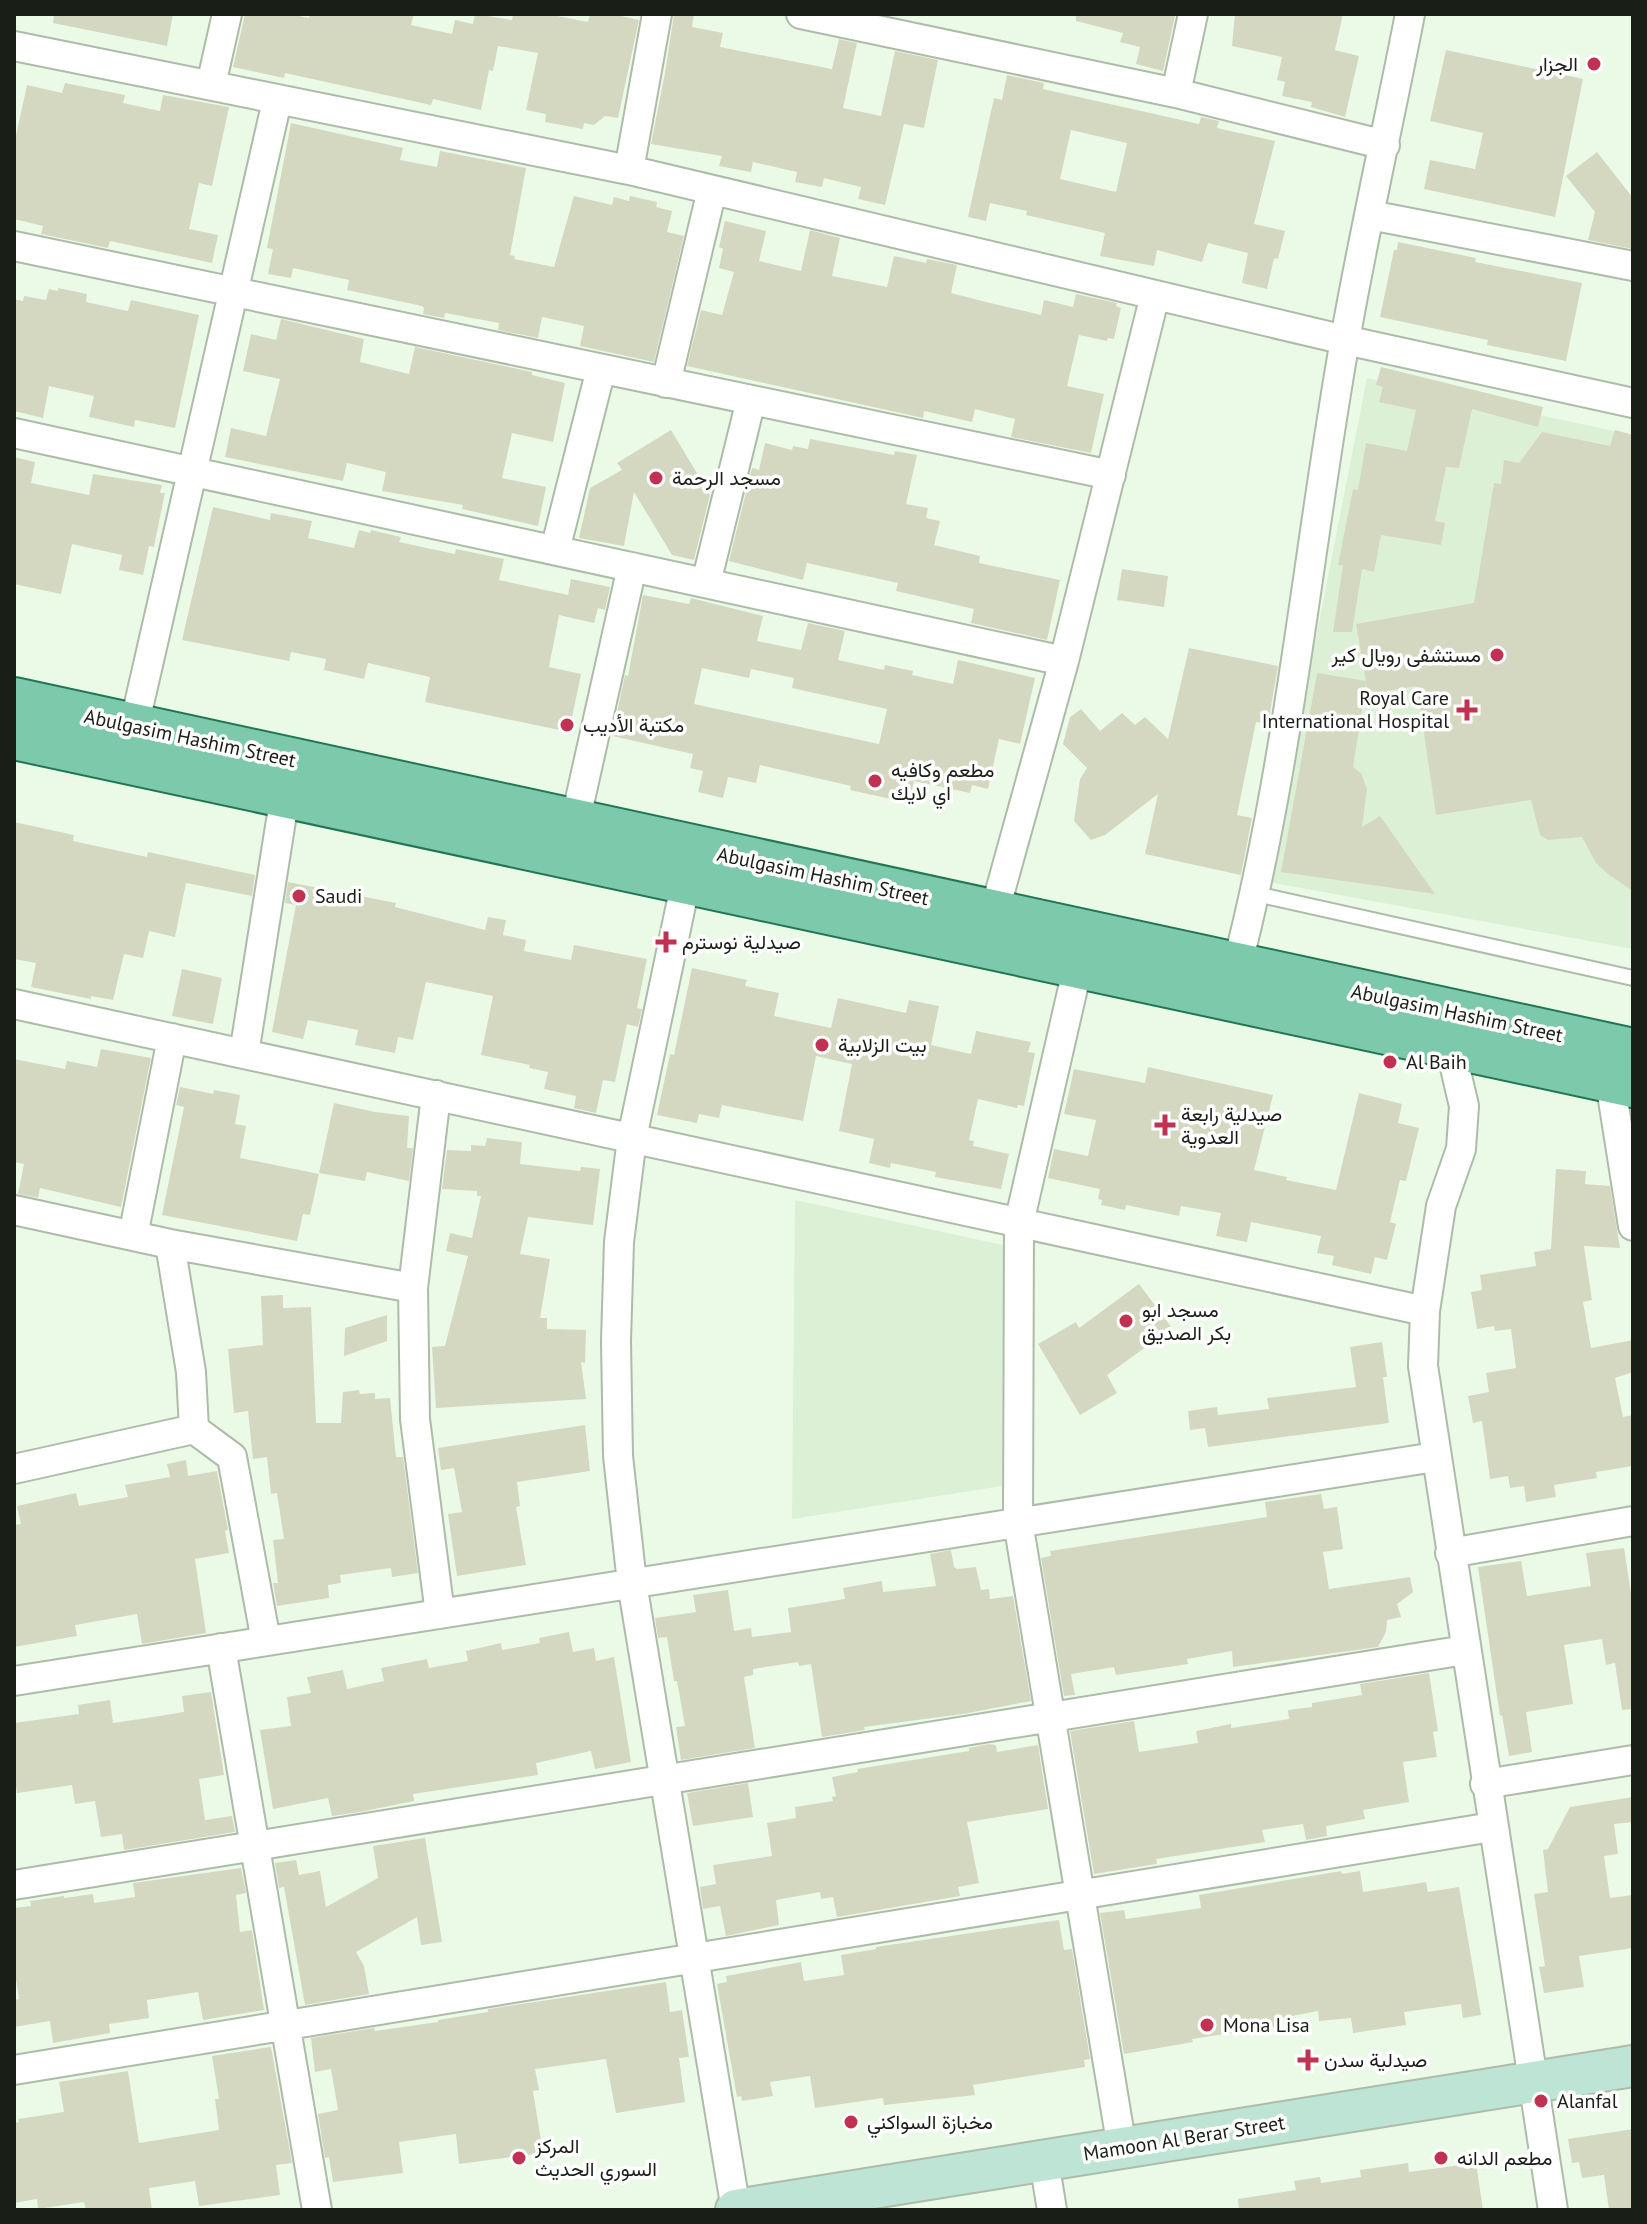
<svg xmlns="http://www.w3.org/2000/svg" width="1647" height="2224" font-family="'PT Sans',Vazirmatn,sans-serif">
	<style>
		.built { fill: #dcf0d5 }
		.building { fill: #d5d8c1; fill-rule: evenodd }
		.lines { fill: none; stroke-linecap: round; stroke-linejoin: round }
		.lane-casing { stroke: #adbca8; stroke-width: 18 }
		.street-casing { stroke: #adbca8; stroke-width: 32 }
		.secondary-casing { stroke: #adbca8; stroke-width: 44 }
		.primary-casing { stroke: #217654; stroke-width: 48 }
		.lane { stroke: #fff; stroke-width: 14 }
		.street { stroke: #fff; stroke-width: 28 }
		.secondary { stroke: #bee4d6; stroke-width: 40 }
		.primary { stroke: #7cc9ac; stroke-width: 44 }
		.poi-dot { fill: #c13151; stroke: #fff; stroke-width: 3 }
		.labels { text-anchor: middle; stroke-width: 7; stroke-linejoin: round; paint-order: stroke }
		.poi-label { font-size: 20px; fill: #191e17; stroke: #fff; text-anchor: start }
		.street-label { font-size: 20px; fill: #191e17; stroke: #fff }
	</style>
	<rect width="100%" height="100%" fill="#ebfae6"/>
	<path class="built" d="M1367 378 1633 435V949L1268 882Z
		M795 1200 1003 1245 1002 1486 792 1519Z"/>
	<path class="building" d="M54 14H173L167 46 53 23Z
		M245 14H288L309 18 310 14H414L411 25 452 34 455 20 473 24 475 14 512 20 513 14H547L588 22 590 14H612L639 20 618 118 605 116 594 125 584 123 583 129 545 122 546 114 526 110 538 53 498 46 493 71 489 70 481 110 433 99 431 105 285 73 284 78 233 67Z
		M674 14H694L692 27 723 33 720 47 832 69 839 39 857 43 843 108 881 116 895 51 938 60 924 128 904 124 885 205 858 199 861 187 824 178 822 187 795 182 797 172 753 162 751 172 719 166 722 156 651 144 665 73Z
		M1076 14 1175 16 1163 71 1136 64 1140 47 1120 42 1123 33 1076 21Z
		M1235 14H1343L1335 50 1359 56 1345 117 1311 107 1312 102 1282 96 1285 82 1277 80 1282 57 1232 46Z
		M1446 50 1583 79 1555 217 1424 189 1430 160 1475 169 1483 133 1430 121Z
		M1007 75 1044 83 1043 89 1199 124 1201 117 1219 121 1217 128 1275 141 1254 224 1285 231 1278 259 1274 258 1267 289 1242 283 1248 253 1208 243 1202 262 1157 250 1154 266 1100 256 1105 233 1026 215 1027 211 990 203 986 221 968 217 994 98 1002 100ZM1071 130 1127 143 1116 192 1060 179Z
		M65 83 125 95 123 103 160 111 163 95 229 107 212 186 199 183 189 229 218 235 212 263 110 241 108 248 41 234 43 226 14 219V145L27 85 62 93Z
		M291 123 403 148 400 160 437 167 440 151 526 168 510 255 515 256 514 259 554 267 574 196 612 205 614 197 629 201 630 196 657 202 656 207 672 211 667 232 684 236 654 362 580 346 584 326 542 317 538 338 498 330 499 323 445 313 444 318 423 314 424 308 422 306 347 290 349 280 293 268 291 278 268 274 273 249 267 248Z
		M1597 152 1633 198V249L1588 240 1595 212 1566 176Z
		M725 221 766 231 759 261 801 271 810 230 840 238 832 276 887 287 894 256 926 263 927 259 957 265 951 293 990 303 1041 315 1044 300 1073 307 1076 294 1117 303 1116 306 1121 308 1114 339 1108 338 1107 341 1079 335 1067 386 1104 394 1091 453 1011 437 1015 419 975 409 972 422 924 411 923 418 687 366 701 310 722 315 734 272 719 268 723 249 719 247Z
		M1398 242 1476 258 1475 262 1582 283 1566 361 1487 345 1488 340 1380 317 1394 250H1397Z
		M58 288 87 294 86 302 128 311 131 300 199 315 175 428 135 420 134 427 89 417 94 396 49 386 43 418 14 411V299L23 301 24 296 46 300 49 289 58 291Z
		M281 319 364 339 360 362 409 374 415 347 532 372V375L565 383 553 442 512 433 502 478 546 487 538 526 462 509 463 505 382 491 386 472 347 463 343 481 225 457 231 428 266 436 280 379 243 371 251 334 276 340Z
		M1381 367 1543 407 1538 427 1472 409 1459 468 1446 467 1435 521 1445 523 1441 545 1381 535 1374 572 1362 569 1352 632H1333L1343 565H1338L1353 489 1358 490 1366 443 1407 451 1416 410 1379 402 1383 387 1376 385Z
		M671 430 710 495 694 560 672 555 634 492 624 546 579 538 590 488 622 470 617 463Z
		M1615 430 1633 435V891L1608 874 1596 863 1582 837 1548 840 1540 835 1531 800 1436 815 1417 686 1368 694 1366 684 1353 767 1361 773 1367 789 1362 827 1380 816 1435 894 1281 872 1317 673 1366 681 1356 624 1474 603 1494 483 1501 484 1504 460 1519 463 1542 432 1610 446Z
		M810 439 894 455 895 451 917 455 906 504 928 508 926 518 940 521 934 545 980 556 979 563 1060 580 1047 640 971 623 974 609 896 591 898 583 807 563 803 580 729 561 752 468 759 470 765 443 792 450 793 446 808 449Z
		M14 457 35 462 31 483 89 495 93 474 162 485 160 493H165L160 517 154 547 149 546 143 575 119 570 122 555 72 544 61 594 14 584Z
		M213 507 270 520 271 513 312 521 308 538 354 548 359 530 370 533 371 530 401 537 399 542 455 554 456 549 504 559 499 580 568 595 571 579 610 587 605 610 598 608 594 623 559 615 549 667 581 674 569 732 425 702 430 677 368 663 364 679 324 670 326 659 291 652 289 661 182 640Z
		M1122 569 1168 576 1164 607 1117 600Z
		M643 595 689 604 691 598 763 616 757 641 801 650 808 623 845 631 838 660 884 670 885 665 913 671 912 675 953 684 958 660 1035 678 1020 744 999 739 988 789 972 785 970 793 914 781 909 803 850 790 851 786 760 765 756 783 728 777 723 798 698 792 703 771 690 768 693 754 612 736 625 675 628 676ZM702 668 749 678 751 669 794 678 792 688 887 709 879 744 694 704Z
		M1189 648 1278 666 1268 724 1256 722 1237 815 1252 818 1241 875 1145 854 1158 794 1105 835 1091 840 1074 821 1080 779 1087 768 1063 744 1070 717 1081 709 1100 731 1122 713 1135 725 1145 717 1168 739Z
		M14 822 74 835 73 841 147 857 148 852 255 875 252 896 186 883 175 937 149 931 143 958 124 954 113 1000 91 996V999L31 987 36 963 14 959Z
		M288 882 396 903 395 907 485 930 488 917 506 920 503 935 526 940 524 951 571 960 574 945 647 959 637 1008 642 1009 638 1027 627 1024 615 1082 603 1080 596 1113 574 1108 576 1096 544 1089 548 1072 529 1068 530 1065 481 1055 493 996 426 982 413 1040 398 1037 395 1053 355 1045 358 1030 308 1020 303 1039 272 1032 296 905 285 903Z
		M692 968 747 980 745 986 779 993 774 1016 831 1028 838 998 906 1013 909 1000 939 1006 931 1045 971 1054 976 1031 1031 1042 1028 1052 1035 1053 1024 1106 1018 1105 1017 1108 978 1099 969 1140 974 1141 973 1146 1009 1154 1001 1189 935 1177 936 1172 891 1163 890 1168 869 1163 874 1139 839 1131 852 1064 816 1056 803 1121 722 1105 719 1118 699 1114 697 1123 657 1115 670 1054 674 1055Z
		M182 969 222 978 213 1024 172 1016Z
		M101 1049 151 1058 121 1207 40 1188 38 1198 18 1194 24 1164 14 1162V1059L65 1069 67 1061 97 1067Z
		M1148 1067 1273 1095 1254 1170 1287 1177 1286 1180 1336 1190 1359 1093 1402 1104 1398 1123 1419 1128 1406 1181 1400 1180 1390 1222 1396 1224 1387 1260 1375 1257 1371 1274 1332 1265 1334 1256 1317 1253 1321 1236 1251 1222 1247 1242 1216 1236 1221 1213 1181 1206 1179 1216 1126 1205 1125 1210 1101 1205 1102 1200 1098 1199 1100 1189 1048 1178 1054 1149 1088 1156 1096 1120 1064 1114 1074 1069 1145 1083Z
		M180 1087 213 1094 214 1090 240 1095 235 1124 246 1126 240 1158 319 1174 310 1215 303 1214 297 1241 162 1215 184 1107 176 1105Z
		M334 1103 375 1112 409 1116 407 1148H413L409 1181 367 1172 365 1181 319 1173Z
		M487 1138 522 1142 520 1164 580 1171 581 1167 600 1169 593 1225 528 1217 520 1254 550 1259 540 1318H547V1329L586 1330 585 1363 581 1362 586 1399 436 1408 432 1347 445 1346 468 1256 446 1251 450 1233 472 1238 481 1196H477V1191L442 1189 447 1150 471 1151V1145L485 1146Z
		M1556 1169 1586 1171 1585 1184 1610 1186 1620 1248 1584 1246 1592 1300 1583 1302 1591 1348 1633 1340V1372L1615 1378 1623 1417 1633 1415V1466L1596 1472 1597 1478 1554 1485 1556 1497 1526 1502 1524 1486 1510 1488 1508 1476 1490 1479 1482 1421 1473 1423 1468 1396 1489 1392 1486 1373 1516 1368 1511 1329 1495 1331 1494 1326 1477 1329 1471 1292 1482 1290 1480 1275 1536 1266 1534 1252 1551 1249Z
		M1139 1284 1172 1328 1107 1375 1117 1393 1080 1415 1038 1344 1076 1322 1079 1328Z
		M283 1295V1308L311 1307 316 1423H341L343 1392 359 1390 360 1394 375 1393V1399L390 1398 396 1457H403L418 1573 392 1577 391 1568 340 1575 341 1583 328 1585 329 1598 277 1606 273 1583H278L273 1540 284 1539 277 1493 271 1494 267 1457 253 1459 248 1411 234 1413 228 1349 263 1345 261 1296Z
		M387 1315V1341L344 1356 345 1328Z
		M1382 1342 1387 1377H1383L1389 1423 1208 1447 1205 1428 1190 1430 1188 1411 1217 1407 1218 1415 1269 1409 1267 1398 1356 1387 1350 1347Z
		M585 1425 590 1471 517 1482 520 1506 516 1507 526 1565 457 1576 448 1514 462 1512 454 1468 441 1470 438 1448Z
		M186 1460 188 1476 217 1471 228 1530 225 1531 229 1553 195 1559 206 1633 142 1644 137 1614 75 1625 77 1636 14 1647V1525L21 1524 17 1506 76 1493 79 1506 128 1497 125 1485 170 1477 167 1464Z
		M1321 1494 1324 1509 1337 1507 1343 1549 1323 1552 1329 1589 1410 1577 1413 1592 1397 1604 1401 1617 1387 1620 1386 1632 1378 1647 1233 1667 1232 1651 1187 1659 1188 1664 1116 1675 1114 1667 1071 1674 1075 1695 1064 1696 1041 1558 1051 1556 1050 1551 1267 1517 1265 1502Z
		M1624 1548 1633 1606V1709L1622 1710 1615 1663 1606 1665 1602 1639 1564 1645 1573 1704 1526 1712 1532 1752 1509 1756 1502 1715 1500 1716 1478 1567 1521 1561 1527 1596 1591 1586 1586 1553Z
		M951 1550 954 1567 957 1569 976 1567 981 1590 989 1589 990 1599 1013 1596 1031 1701 963 1714 864 1727 865 1730 822 1737 811 1664 799 1666 798 1662 753 1669V1675L744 1677 755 1748 681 1760 676 1727 685 1726 677 1681H674L667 1637 658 1638 655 1618 696 1612 693 1595 728 1590 734 1631 751 1628 752 1637 791 1632 788 1608 845 1599 843 1588 882 1581 883 1592 936 1586 930 1554Z
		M569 1632 573 1652 594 1648 596 1661 614 1657 631 1762 595 1769 591 1751 536 1763 538 1775 413 1794 414 1801 360 1812 332 1816 328 1798 273 1809 260 1730 291 1726 287 1697 311 1693 307 1677 343 1670 347 1689 384 1681 381 1668 427 1659 429 1668 468 1661 466 1651 501 1643 502 1650 540 1643 539 1638Z
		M1429 1673 1438 1731 1433 1732 1437 1757 1403 1762 1409 1802 1363 1810 1365 1819 1326 1826 1327 1836 1306 1840 1303 1824 1262 1830 1265 1842 1156 1859 1157 1864 1094 1874 1070 1731 1134 1721 1139 1752 1198 1743 1196 1731 1231 1724V1728L1289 1719 1288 1710 1312 1707V1703L1362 1695 1360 1684Z
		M211 1692 224 1775 199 1779 205 1820 232 1816 235 1832 124 1850 122 1834 101 1837 95 1801 75 1804 72 1785 17 1793 14 1773V1723L79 1714 78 1705 110 1700 113 1723 153 1717 184 1712 182 1696Z
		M988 1744 996 1745 997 1752 1038 1745 1048 1809 967 1822 979 1883 958 1887 960 1896 837 1917 833 1897 821 1899 820 1892 776 1900 779 1925 726 1936 720 1906 703 1909 700 1887 716 1884 713 1865 772 1856 767 1823 796 1818 795 1807 833 1801 832 1797 836 1796 832 1777 858 1772 857 1769 969 1751V1748Z
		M748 1783 753 1817 693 1826 687 1793Z
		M1633 1797V1822L1614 1824 1618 1854 1604 1856 1610 1898 1633 1895V1948L1579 1956 1584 1987 1544 1993 1539 1967 1545 1966 1534 1894 1548 1892 1543 1850 1548 1849 1570 1807Z
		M425 1838 442 1942 421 1945 417 1917 356 1952 364 1966 369 1994 305 2005 284 1887 279 1888 275 1863 296 1860 299 1875 320 1871 326 1907 378 1878 373 1846Z
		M241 1868 246 1893 236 1895 240 1932 252 1930 264 2010 203 2020 198 1992 147 2000 149 2018 109 2024 110 2033 53 2043 50 2021 14 2027V2000L19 1999 14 1966V1908L31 1906 30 1901 64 1896V1898L93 1894 94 1903 135 1897 133 1883Z
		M1341 1871 1342 1874 1360 1871 1363 1892 1426 1882 1428 1892 1459 1887 1481 2015 1463 2018 1461 2004 1404 2012 1406 2025 1353 2033 1351 2018 1319 2021 1318 2011 1276 2019 1277 2026 1192 2039 1193 2042 1124 2054 1100 1913 1124 1910 1126 1919 1201 1908 1199 1895Z
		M1059 1920 1064 1950 1072 1949 1090 2059 1084 2060 1085 2067 973 2085 975 2095 884 2105 883 2098 815 2108 810 2076 770 2082 773 2096 742 2101 741 2096 737 2097 717 1984 727 1982 726 1976 801 1962 804 1981 844 1975 841 1955 876 1949V1947Z
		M666 1982 670 2012 682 2010 689 2057 679 2058 685 2102 616 2113 606 2059 535 2069 539 2090 533 2091 543 2153 459 2164 456 2134 399 2142 403 2173 333 2182 329 2157 325 2158 318 2114 338 2110 331 2069 315 2072 311 2038 374 2028 375 2031 438 2022V2020L488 2012V2009Z
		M271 2047 292 2163 276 2165 280 2195 199 2206 195 2181 149 2188 152 2210H86L84 2202 38 2209 37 2199 14 2203V2123L19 2122 18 2119 64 2112 59 2082 128 2071 139 2143 188 2135 219 2130 215 2099H219L212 2056Z
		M1633 2129V2210H1609L1604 2175 1582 2178 1579 2162 1572 2163 1568 2139Z
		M1408 2163 1409 2172 1476 2163 1483 2210H1239L1238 2199 1296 2190 1294 2181 1320 2177 1321 2183 1361 2177 1360 2170Z"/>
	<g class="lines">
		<defs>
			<path id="lane" d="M1256 894 1633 978"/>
			<path id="street" d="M801 14 1176 93 1385 145
				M14 46 629 170 1345 340 1633 403
				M211 85 227 14
				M1176 93 1193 14
				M629 170 657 14
				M1370 215 1633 266
				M14 246 1111 475
				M666 383 712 190
				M14 433 1064 661
				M555 550 601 369
				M706 583 751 400
				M134 726 277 101
				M575 822 632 567
				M686 881 632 1138 619 1242 616 1341 618 1456 632 1583 736 2210
				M994 913 1064 661 1155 295
				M1078 966 1019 1223 1018 1522 1122 2148
				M1237 966C1290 760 1308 549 1345 340 1364 231 1389 123 1410 14
				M14 1004 1425 1311
				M1450 1046 1464 1106 1461 1149 1441 1206 1425 1311 1423 1366 1553 2210
				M244 1054 285 795
				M1610 1081 1633 1226
				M436 1095 413 1288 415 1419 440 1614
				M14 1210 170 1244 413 1288
				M133 1236 172 1038
				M170 1244 191 1372 194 1429 232 1457 266 1641
				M14 1469 194 1429
				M1450 1553 1633 1521
				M221 1648 317 2210
				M14 1681 1435 1457
				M1485 1784 1633 1760
				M14 1885 1465 1650
				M14 2070 1492 1827
				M1044 2161 1052 2210"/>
			<path id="secondary" d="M736 2210 1633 2066"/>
			<path id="primary" d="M14 700 1633 1051
				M14 737 1633 1085"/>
		</defs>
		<use href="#lane" class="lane-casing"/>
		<use href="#street" class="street-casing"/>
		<use href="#secondary" class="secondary-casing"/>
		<use href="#primary" class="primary-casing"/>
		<use href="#lane" class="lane"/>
		<use href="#street" class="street"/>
		<use href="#secondary" class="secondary"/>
		<use href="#primary" class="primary"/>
	</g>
	<g class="poi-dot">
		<circle cx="1594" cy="64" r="8"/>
		<circle cx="656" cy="478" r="8"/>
		<circle cx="1497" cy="655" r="8"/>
		<path d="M1463 698h8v8h8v8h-8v8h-8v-8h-8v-8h8z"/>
		<circle cx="567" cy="725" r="8"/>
		<circle cx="875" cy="781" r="8"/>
		<circle cx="299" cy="896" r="8"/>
		<path d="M662 930h8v8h8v8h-8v8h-8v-8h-8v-8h8z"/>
		<circle cx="822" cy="1045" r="8"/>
		<circle cx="1390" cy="1062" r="8"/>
		<path d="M1161 1113h8v8h8v8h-8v8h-8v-8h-8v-8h8z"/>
		<circle cx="1126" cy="1321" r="8"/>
		<circle cx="1207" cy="2025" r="8"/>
		<path d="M1304 2048h8v8h8v8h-8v8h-8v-8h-8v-8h8z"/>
		<circle cx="1541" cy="2101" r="8"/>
		<circle cx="851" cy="2122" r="8"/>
		<circle cx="519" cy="2158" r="8"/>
		<circle cx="1441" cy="2158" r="8"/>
	</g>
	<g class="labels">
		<g class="poi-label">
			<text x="1578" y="71" text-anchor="end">الجزار</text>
			<text x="672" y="485">مسجد الرحمة</text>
			<text x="1481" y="662" text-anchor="end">مستشفى رويال كير</text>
			<text x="1449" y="705" text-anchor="end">Royal Care<tspan x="1449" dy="23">International Hospital</tspan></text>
			<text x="583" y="732">مكتبة الأديب</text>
			<text x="891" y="777">مطعم وكافيه<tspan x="891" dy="23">اي لايك</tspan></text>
			<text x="315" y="903">Saudi</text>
			<text x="682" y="949">صيدلية نوسترم</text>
			<text x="838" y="1052">بيت الزلابية</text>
			<text x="1406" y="1069">Al Baih</text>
			<text x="1181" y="1121">صيدلية رابعة<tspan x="1181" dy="23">العدوية</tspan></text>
			<text x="1142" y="1317">مسجد ابو<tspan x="1142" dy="23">بكر الصديق</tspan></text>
			<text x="1223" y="2032">Mona Lisa</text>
			<text x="1324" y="2067">صيدلية سدن</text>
			<text x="1557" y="2108">Alanfal</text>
			<text x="867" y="2129">مخبازة السواكني</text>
			<text x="535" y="2153">المركز<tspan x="535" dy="23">السوري الحديث</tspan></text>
			<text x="1457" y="2165">مطعم الدانه</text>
		</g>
		<g class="street-label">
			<text transform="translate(190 738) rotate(12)" y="7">Abulgasim Hashim Street</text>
			<text transform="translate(823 876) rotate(12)" y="7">Abulgasim Hashim Street</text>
			<text transform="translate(1457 1013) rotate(12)" y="7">Abulgasim Hashim Street</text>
			<text transform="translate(1184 2138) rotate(-9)" y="7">Mamoon Al Berar Street</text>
		</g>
	</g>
	<rect width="1647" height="2224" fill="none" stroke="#191e17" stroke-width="32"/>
</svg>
